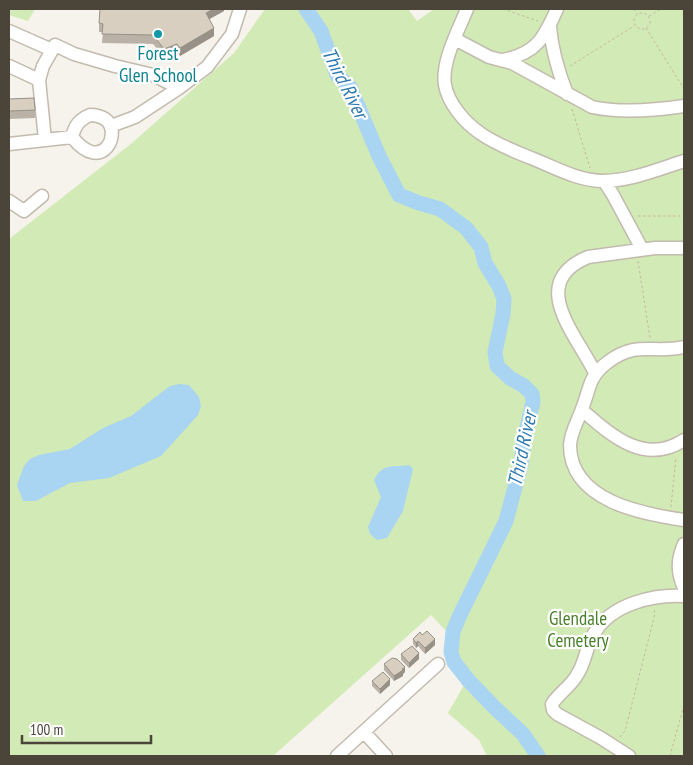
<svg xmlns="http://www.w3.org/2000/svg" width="693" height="765" font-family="'PT Sans Narrow',sans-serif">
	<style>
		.green { fill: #d2eab5 }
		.water { fill: #a9d4f2 }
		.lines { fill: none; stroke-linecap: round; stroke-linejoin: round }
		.river { stroke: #a9d4f2; stroke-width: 15 }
		.minor-casing { stroke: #c2bbae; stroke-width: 15 }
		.path { stroke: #c4b79f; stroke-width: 1; stroke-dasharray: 2.5 2.5; stroke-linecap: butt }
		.minor { stroke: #fff; stroke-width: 12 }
		.wall { fill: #bab2a6 }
		.shaded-wall { fill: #979187 }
		.building { fill: #d8cfc1; stroke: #979187 }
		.culture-dot { fill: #0f9aa8; stroke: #fff; stroke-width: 2 }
		.labels { text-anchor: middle; stroke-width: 4.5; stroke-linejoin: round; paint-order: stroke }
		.culture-label { font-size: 19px; fill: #0d838f; stroke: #fff }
		.park-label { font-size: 19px; fill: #4a7f2a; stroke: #fff }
		.water-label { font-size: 20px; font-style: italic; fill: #2e7ab2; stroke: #fff }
	</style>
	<rect width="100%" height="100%" fill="#f6f3ec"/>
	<path class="green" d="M9 9H35L28 21 9 15Z
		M265 9H408L417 21 434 9H684V756H487L479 740 448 713 464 685 449 660 448 633 431 615 273 756H9V239L132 143 234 53Z"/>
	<path class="water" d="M179 384 189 385 199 397 201 406 198 415 161 456 109 478 70 483 36 501H23L17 485 24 466 30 459 39 455 70 449 103 428 131 416 170 386Z
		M409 465 413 469 403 511 387 538 377 540 370 534 368 527 381 497 374 480C383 462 392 468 409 465Z"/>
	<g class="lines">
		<path class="river" d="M306 9 321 31 337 75 350 87 379 156 399 195 419 203 440 209 466 228 481 247 485 263 499 286 504 299 503 314 495 352 497 366 510 378 524 386 532 394 533 402 524 440 521 465 506 521 459 617 453 632 451 652 454 662 469 681 494 707 523 734 538 756"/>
		<defs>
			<path id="minor" d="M467 9C459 29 441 62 445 85 448 103 465 123 480 133 495 144 514 151 531 158 554 167 578 181 603 181 630 181 659 169 684 161
				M550 27C552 51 558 71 567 94
				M9 31 52 50
				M455 39 489 57 512 63 592 107C619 113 657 110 684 106
				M503 60C537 53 544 38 557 9
				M9 66 39 80 45 140
				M39 80 43 66 55 45 74 54 115 66 153 75 179 88
				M90 115C95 115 100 116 105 119 123 131 103 176 72 137 75 125 79 120 90 115Z
				M111 126 135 117 179 88 207 67 232 34 240 9
				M9 144 72 137
				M604 181 613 195 642 249
				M9 201 24 211 42 196
				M684 347C653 354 637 340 608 362 601 367 596 372 592 380 588 389 586 399 582 409 578 421 571 431 570 445 570 501 642 514 684 520
				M595 373C577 335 526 283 588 257L655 248H684
				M582 410C611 435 644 466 684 440
				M684 544C677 560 677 572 684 588
				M364 732 386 756
				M337 756 438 664
				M629 756 601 738 557 714 553 710 552 704C559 693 571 686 577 675 586 662 586 645 595 632 612 604 654 594 684 596"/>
		</defs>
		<use href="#minor" class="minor-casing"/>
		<path class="path" d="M503 9 538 21
			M634 9 637 14
			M634 21a8 8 0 1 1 16 0a8 8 0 1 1-16 0Z
			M649 16 661 9
			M646 28 684 89
			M570 66 634 26
			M572 109 590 168
			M638 216H684
			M638 261 650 338
			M671 507 676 457
			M620 737 625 731 655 614 654 609
			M670 756 684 705"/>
		<use href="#minor" class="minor"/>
	</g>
	<path class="wall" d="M224 9V11L209 19 214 36 180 56 177 52 164 57 153 44 102 43 103 32H99V23Z
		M9 99 35 110V118L9 119Z
		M422 635 435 645 425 654 418 646 416 648 413 644V639Z
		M401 654 419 659 409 668 401 660Z
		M384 664 405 672 403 674V676L394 681 384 670Z
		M372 681 390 685 380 694 372 686Z"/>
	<path class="shaded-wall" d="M213 9H224V11L206 21V13Z
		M214 28V36L180 56V48Z
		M177 44V52L164 57V49Z
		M435 639V645L425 654V648Z
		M418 641V646L416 648V643Z
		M419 653V659L409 668V663Z
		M405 667V672L403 674V676L394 681V676Z
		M390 679V685L380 694V689Z"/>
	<path class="building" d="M100 9H213L206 13 214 28 180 48 177 44 164 49 153 35 102 34 103 24 99 23Z
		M34 98 35 110 9 111V99Z
		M427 631 435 639 425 648 418 641 416 643 413 639 420 632 422 635Z
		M412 646 419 653 409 663 401 654Z
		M392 658 397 659 405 667 402 669 403 670 394 676 384 664Z
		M383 672 390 679 380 689 372 681Z"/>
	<circle class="culture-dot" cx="158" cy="34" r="5"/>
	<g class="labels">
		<g class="culture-label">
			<text x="158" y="60">Forest<tspan x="158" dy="22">Glen School</tspan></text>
		</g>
		<g class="park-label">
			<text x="578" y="625">Glendale<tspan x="578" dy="22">Cemetery</tspan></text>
		</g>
		<g class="water-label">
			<text transform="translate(345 83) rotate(63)" y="7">Third River</text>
			<text transform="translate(522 449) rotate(-78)" y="7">Third River</text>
		</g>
	</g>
	<rect width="693" height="765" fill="none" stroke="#4b4439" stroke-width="20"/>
	<path d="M22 735v8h129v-8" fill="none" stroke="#4b4439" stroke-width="2.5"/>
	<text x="30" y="735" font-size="15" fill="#4b4439" stroke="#ffffff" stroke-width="4" paint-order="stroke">100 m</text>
</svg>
